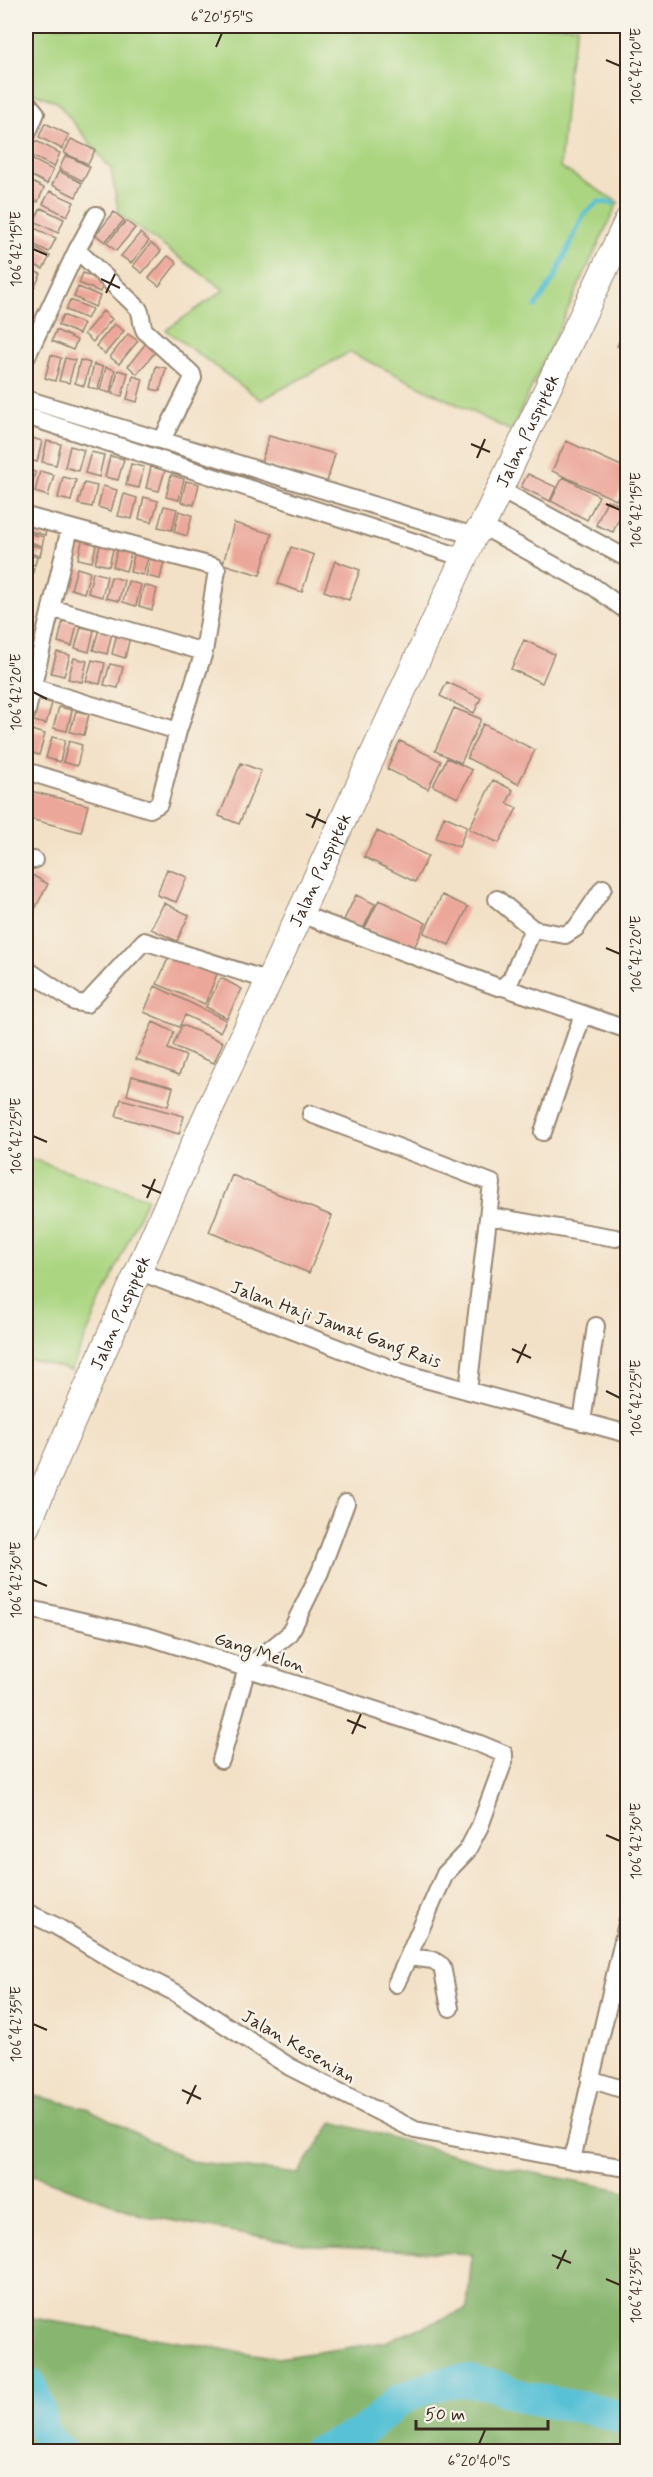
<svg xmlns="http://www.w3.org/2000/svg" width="653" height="2477" font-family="Mynerve,sans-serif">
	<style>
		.green { fill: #abd581; stroke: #738050; stroke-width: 1.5 }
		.forest { fill: #88b66f; stroke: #627046; stroke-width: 1.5 }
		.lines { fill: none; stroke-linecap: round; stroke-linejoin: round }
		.stream { stroke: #59c1d5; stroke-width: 5 }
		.river { stroke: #59c1d5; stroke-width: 32 }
		.building { fill: #eca79b }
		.street-casing { stroke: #978672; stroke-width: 20 }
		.primary-casing { stroke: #978672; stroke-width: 28 }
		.street { stroke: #fff; stroke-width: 16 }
		.primary { stroke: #fff; stroke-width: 26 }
		.ticks { fill: none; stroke: #3b2a1e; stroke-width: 2 }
		.labels { text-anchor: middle; stroke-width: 5; stroke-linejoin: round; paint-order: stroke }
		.street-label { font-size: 18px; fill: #3b2a1e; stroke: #f7f3e8 }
		.neatline { fill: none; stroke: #3b2a1e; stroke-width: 2 }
		.ticks-label { font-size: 15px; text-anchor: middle; fill: #3b2a1e }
	</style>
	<rect width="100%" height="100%" fill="#f7f3e8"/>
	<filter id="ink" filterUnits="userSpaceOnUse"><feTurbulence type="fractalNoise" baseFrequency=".0167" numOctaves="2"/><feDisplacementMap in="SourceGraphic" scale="12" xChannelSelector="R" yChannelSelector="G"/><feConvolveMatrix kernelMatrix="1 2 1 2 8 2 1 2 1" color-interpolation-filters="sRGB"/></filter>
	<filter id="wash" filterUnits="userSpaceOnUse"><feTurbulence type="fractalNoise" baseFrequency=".008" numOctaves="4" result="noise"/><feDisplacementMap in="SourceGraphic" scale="24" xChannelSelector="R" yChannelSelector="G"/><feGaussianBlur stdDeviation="1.35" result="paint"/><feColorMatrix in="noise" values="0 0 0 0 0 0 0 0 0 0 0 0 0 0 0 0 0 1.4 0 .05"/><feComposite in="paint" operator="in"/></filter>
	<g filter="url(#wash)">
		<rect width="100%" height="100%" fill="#f3e1c7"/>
		<path class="green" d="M26 26H578L569 63 560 167 618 202 511 431 350 352 261 400 166 330 224 290 119 214 111 169 57 102 26 90Z
			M26 1157 147 1198 71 1370 26 1358Z"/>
		<path class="forest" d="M26 2093 89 2109 190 2161 298 2174 333 2122 493 2165 627 2191V2451H26V2317L278 2358 385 2342 467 2309 472 2254 314 2246 141 2215 26 2172Z"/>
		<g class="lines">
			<path class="stream" d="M536 306 554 279 584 214 598 202 613 203"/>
			<path class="river" d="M26 2382 32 2387 40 2412 41 2425 46 2436 61 2452
				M317 2452 361 2433 397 2402 419 2391 448 2382 467 2381 489 2384 527 2398 596 2410 628 2420"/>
		</g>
		<g id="blocks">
			<path class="building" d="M45 123 69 135 62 149 39 137Z
				M71 139 95 150 88 164 64 153Z
				M36 141 60 153 54 167 29 155Z
				M66 155 90 167 83 181 59 169Z
				M29 158 53 170 47 184 26 173Z
				M59 171 82 183 76 197 52 185Z
				M26 179 44 188 38 202 26 196Z
				M50 191 74 202 67 216 43 204Z
				M26 201 35 206 29 220 26 218Z
				M41 208 64 219 58 233 34 221Z
				M114 212 124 220 105 242 96 235Z
				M126 221 135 228 116 251 107 243Z
				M32 227 56 238 49 252 26 241Z
				M140 233 149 241 131 263 121 256Z
				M151 243 161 251 142 273 133 266Z
				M26 244 50 256 43 269 26 261Z
				M168 256 177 263 159 286 149 278Z
				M26 267 41 274 34 288 26 284Z
				M83 273 104 282 100 292 79 283Z
				M78 287 100 296 95 307 74 297Z
				M70 300 92 309 87 319 66 310Z
				M103 311 112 319 93 342 84 334Z
				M63 315 84 324 79 334 58 325Z
				M628 321V351L617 346Z
				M114 324 124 331 105 354 96 346Z
				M56 330 77 340 73 350 52 341Z
				M128 334 138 341 119 364 110 357Z
				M146 343 156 351 137 374 128 366Z
				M51 355 61 358 55 381 45 378Z
				M65 358 75 360 69 383 59 381Z
				M80 360 90 363 84 386 75 383Z
				M94 364 103 367 98 390 88 387Z
				M156 366 166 368 160 391 151 389Z
				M106 367 115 370 110 393 100 390Z
				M118 370 128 373 122 396 112 394Z
				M133 376 143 379 137 402 127 399Z
				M269 436 335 454 327 482 261 463Z
				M29 437 42 441 37 462 26 459Z
				M47 441 61 444 56 465 42 462Z
				M566 441 628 469V475L616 500 552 471Z
				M70 446 84 450 78 471 65 467Z
				M91 452 104 455 99 477 85 473Z
				M110 456 124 459 118 480 105 477Z
				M131 464 144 467 139 488 126 485Z
				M151 467 165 470 159 491 146 488Z
				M26 469 35 472 30 493 26 492Z
				M40 471 54 475 48 496 35 492Z
				M528 474 556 487 550 501 521 487Z
				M171 475 184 479 179 500 166 497Z
				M63 477 76 480 71 501 58 498Z
				M563 477 599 496 587 520 551 501Z
				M186 481 199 484 194 505 181 502Z
				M84 483 97 486 92 507 78 504Z
				M103 486 117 490 111 511 98 507Z
				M124 494 137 498 132 519 118 516Z
				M144 497 158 501 152 522 139 519Z
				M607 500 624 507 613 532 596 525Z
				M164 506 177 509 172 530 158 527Z
				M179 511 192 515 187 536 174 532Z
				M30 522 47 526 45 535 28 531Z
				M234 523 272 534 260 575 223 564Z
				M27 533 44 537 42 546 26 541Z
				M83 537 97 541 92 562 78 559Z
				M101 542 114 545 109 566 95 563Z
				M26 543 42 548 40 556 26 552Z
				M118 546 132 549 126 571 113 567Z
				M291 547 314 555 302 592 278 584Z
				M135 551 149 554 143 575 130 572Z
				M26 554 37 557 35 565 26 563Z
				M151 555 165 558 160 579 146 576Z
				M335 561 360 570 349 600 324 591Z
				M26 565 34 568 32 576 26 574Z
				M77 568 90 572 84 593 71 589Z
				M93 572 107 576 102 597 88 593Z
				M26 576 32 578 30 587 26 585Z
				M111 577 124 580 119 601 106 598Z
				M128 581 141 585 136 606 123 602Z
				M144 585 157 589 152 610 139 606Z
				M63 621 77 624 72 646 58 642Z
				M81 627 94 630 89 652 75 648Z
				M99 629 112 633 107 654 93 650Z
				M117 633 130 637 125 658 112 654Z
				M524 640 554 654 542 683 511 669Z
				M57 652 70 655 64 676 51 673Z
				M74 658 87 661 82 682 68 679Z
				M92 660 105 663 100 684 86 681Z
				M110 664 123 667 118 688 104 685Z
				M447 682 481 698 474 713 440 696Z
				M38 700 52 703 46 724 33 721Z
				M59 707 72 710 67 731 53 728Z
				M454 708 481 719 461 763 435 751Z
				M76 711 89 714 84 735 70 732Z
				M483 724 535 750 518 784 467 758Z
				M31 730 45 734 39 755 26 751Z
				M52 737 65 740 60 762 46 758Z
				M69 741 82 745 77 766 63 762Z
				M400 741 441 761 428 789 387 769Z
				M447 758 472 770 458 798 433 786Z
				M241 763 261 771 239 824 219 816Z
				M493 780 513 790 507 803 517 808 499 843 469 829Z
				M26 790 88 805 81 832 26 818Z
				M444 816 467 826 459 847 436 838Z
				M377 831 428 856 415 882 364 857Z
				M167 869 187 877 176 902 157 895Z
				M32 875 48 884 30 918 26 915V887Z
				M356 895 375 904 363 929 344 920Z
				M442 895 468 907 449 945 424 933Z
				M379 900 426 923 413 950 365 928Z
				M164 903 189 915 177 941 151 929Z
				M170 954 217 974 205 1004 157 984Z
				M221 978 242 989 227 1018 206 1007Z
				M155 986 226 1020 220 1032 185 1015 179 1027 144 1012Z
				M153 1022 174 1032 168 1049 186 1056 179 1075 136 1059Z
				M182 1025 223 1042 214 1063 173 1046Z
				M132 1076 173 1087 168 1106 127 1095Z
				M121 1099 184 1116 179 1134 116 1116Z
				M232 1175 332 1216 309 1273 209 1232Z"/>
		</g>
	</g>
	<g filter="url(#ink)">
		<use href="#blocks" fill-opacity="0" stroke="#978672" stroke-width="1.5"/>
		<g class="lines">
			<defs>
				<path id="street" d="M26 101 36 113 26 137
					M77 250 138 308C143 315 140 323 145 331L192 374 193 378 162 440
					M26 358 77 250 96 215
					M26 399 474 536
					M26 416 464 558
					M499 489 628 559
					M26 516 215 567 217 570 204 652 178 731 159 804 150 809 26 771
					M482 526 594 587 628 612
					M51 608 204 652
					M32 687 178 731
					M26 715 70 528
					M26 860H34
					M497 899 533 929 565 935 576 928 603 888
					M300 914 498 987H503L511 979 533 929
					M26 969 75 1002 86 1004 144 941 270 981
					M503 987 583 1014
					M311 1114 492 1183 468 1391
					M543 1132 583 1014 628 1030
					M489 1216 616 1238
					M138 1271 403 1373 628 1434
					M582 1422 596 1326
					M26 1608 150 1637 480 1744 504 1754V1761L480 1826 467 1851 445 1874 396 1984
					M221 1760 247 1668 288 1635 293 1627 320 1572 346 1503
					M26 1912 56 1926 117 1963 176 1993 290 2067 415 2130 572 2160 628 2168
					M408 1957 433 1960 442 1966 450 2008
					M628 1977 623 1995 628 1998
					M590 2079 628 2091
					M572 2160 628 1919"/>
				<g id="primary">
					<path id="s1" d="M26 1527 206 1117 474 536 482 526 628 220"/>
				</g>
			</defs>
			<use href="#street" class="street-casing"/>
			<use href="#primary" class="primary-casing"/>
			<use href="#street" class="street"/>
			<use href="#primary" class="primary"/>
		</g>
	</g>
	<path class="ticks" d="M216 47 222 33M606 60 620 66M33 249 47 255M101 279 120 288M106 293 115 274M471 444 490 452M477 458 485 439M606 504 620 510M33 692 47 699M306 814 326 823M312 828 320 809M606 948 620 954M33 1136 47 1142M142 1185 161 1193M147 1198 155 1179M512 1349 531 1358M517 1363 526 1344M606 1391 620 1398M33 1580 47 1586M347 1720 366 1728M352 1734 361 1714M606 1835 620 1841M33 2024 47 2030M182 2090 201 2099M187 2104 196 2085M552 2255 571 2263M557 2269 566 2250M606 2279 620 2285M479 2444 485 2430"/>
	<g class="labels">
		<g class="street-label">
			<text dy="6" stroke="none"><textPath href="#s1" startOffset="1206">Jalan Puspiptek</textPath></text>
			<text dy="6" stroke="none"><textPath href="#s1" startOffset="720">Jalan Puspiptek</textPath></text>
			<text dy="6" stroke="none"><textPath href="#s1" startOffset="234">Jalan Puspiptek</textPath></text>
			<text transform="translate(336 1324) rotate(20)" y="6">Jalan Haji Jamat Gang Rais</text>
			<text transform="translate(260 1652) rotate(18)" y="6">Gang Melon</text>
			<text transform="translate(299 2046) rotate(30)" y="6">Jalan Kesenian</text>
		</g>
	</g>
	<rect width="653" height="2477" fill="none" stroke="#f7f3e8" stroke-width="66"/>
	<path d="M416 2420v9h132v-9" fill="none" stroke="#3b2a1e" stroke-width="3"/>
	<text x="425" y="2420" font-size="18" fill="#3b2a1e" stroke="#f7f3e8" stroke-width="4.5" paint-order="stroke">50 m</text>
	<rect x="33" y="33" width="587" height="2411" class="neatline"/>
	<g class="ticks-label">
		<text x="222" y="22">6°20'55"S</text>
		<text transform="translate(636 66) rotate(-90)" y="5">106°42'10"E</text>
		<text transform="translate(16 249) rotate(-90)" y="5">106°42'15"E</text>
		<text transform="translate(636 510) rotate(-90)" y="5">106°42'15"E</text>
		<text transform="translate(16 692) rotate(-90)" y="5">106°42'20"E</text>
		<text transform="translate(636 954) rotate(-90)" y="5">106°42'20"E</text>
		<text transform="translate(16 1136) rotate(-90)" y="5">106°42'25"E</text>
		<text transform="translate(636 1398) rotate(-90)" y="5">106°42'25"E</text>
		<text transform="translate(16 1580) rotate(-90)" y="5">106°42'30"E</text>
		<text transform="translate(636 1841) rotate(-90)" y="5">106°42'30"E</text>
		<text transform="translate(16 2024) rotate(-90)" y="5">106°42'35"E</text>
		<text transform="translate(636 2285) rotate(-90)" y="5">106°42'35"E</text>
		<text x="479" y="2466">6°20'40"S</text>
	</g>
</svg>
